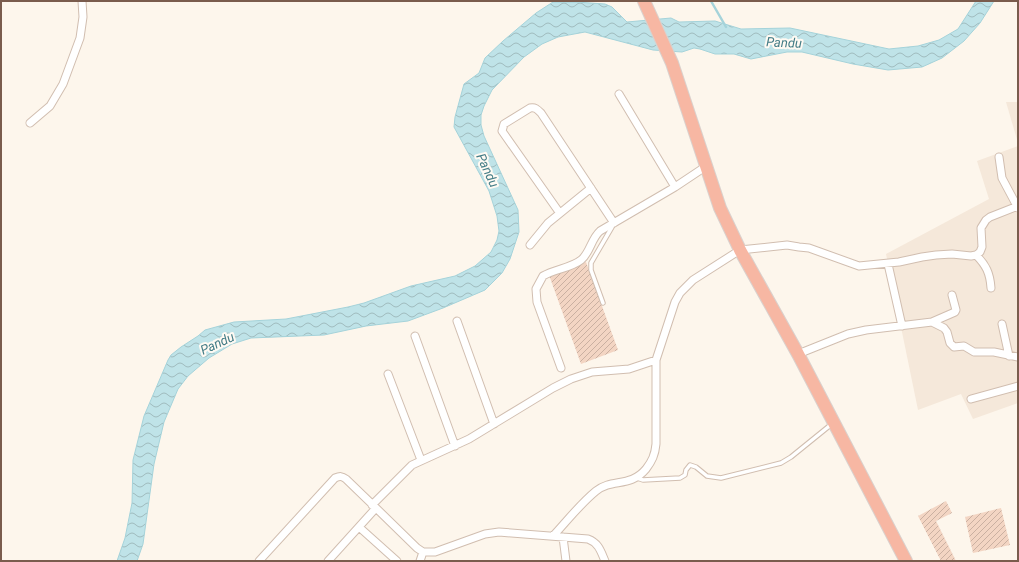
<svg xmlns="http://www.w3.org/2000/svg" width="1019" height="562" font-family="Roboto,sans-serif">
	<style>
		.residential { fill: #f5e8da }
		.water { fill: url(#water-waves); stroke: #a5d3da }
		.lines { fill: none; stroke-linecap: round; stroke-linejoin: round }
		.stream { stroke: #a5d3da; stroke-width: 2.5 }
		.building { fill: url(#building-hatch) }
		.lane-casing { stroke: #d1beb0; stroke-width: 5.5 }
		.street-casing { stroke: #d1beb0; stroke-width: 9 }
		.highway-casing { stroke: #dad1cd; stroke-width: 14 }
		.lane { stroke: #fff; stroke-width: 3.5 }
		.street { stroke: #fff; stroke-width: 7 }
		.highway { stroke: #f7b7a3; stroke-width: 12 }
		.labels { text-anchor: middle; stroke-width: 4; stroke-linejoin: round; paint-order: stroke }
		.water-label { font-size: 13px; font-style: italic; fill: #437c86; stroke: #fffaf3 }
	</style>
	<defs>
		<pattern id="water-waves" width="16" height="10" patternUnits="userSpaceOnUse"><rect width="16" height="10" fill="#bfe3e8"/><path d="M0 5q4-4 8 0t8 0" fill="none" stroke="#a0bbbe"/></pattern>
		<pattern id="building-hatch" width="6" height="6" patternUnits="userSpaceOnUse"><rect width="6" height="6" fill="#f3d5c3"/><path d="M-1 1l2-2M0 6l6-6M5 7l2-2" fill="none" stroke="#cab0a1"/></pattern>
	</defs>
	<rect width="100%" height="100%" fill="#fdf6ec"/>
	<path class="residential" d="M1006 102H1018V143Z
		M1018 146V403L973 419 961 394 918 410 886 254 989 199 977 161Z"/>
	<path class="water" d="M976 1H994L980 23 964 41 942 58 922 67 888 70 853 64 802 52H787L751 59 734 54H715L700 49 694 48 682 52 653 50 585 32 558 37 542 44 524 57 492 90 484 106 481 115V125L484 136 518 210 519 232 510 259 502 273 485 290 443 308 408 321 366 326 324 335 251 338 232 344 209 358 188 376 178 389 164 422 154 464 143 544 137 561H117L125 538 132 503 133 460 144 416 168 360 171 355 181 347 198 336 205 330 234 322 286 319 348 307 364 303 411 286 455 276 475 266 491 252 497 240 499 231 497 216 489 191 454 127 455 117 464 84 479 73 485 58 503 41 536 13 553 2H576L605 4 612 7 627 22 671 18 679 22 715 21 741 29 790 28 889 49 918 46 939 40 958 29Z"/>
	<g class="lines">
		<path class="stream" d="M711 1 726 27"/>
	</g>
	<path class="building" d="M586 262 618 350 581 364 549 275Z
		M946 501 952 513 936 521 956 561H941L918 516Z
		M1001 508 1010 545 973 553 965 517Z"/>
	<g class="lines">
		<defs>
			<path id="lane" d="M603 303 591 270V263L612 227
				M637 478 643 480 680 478 685 475 686 470 690 465 696 467 707 476 721 478 781 463 791 457 833 423"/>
			<path id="street" d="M619 94 675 187
				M30 123 50 106 63 84 80 38 83 17 82 1
				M999 157 1002 178 1018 208
				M559 212 502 131 504 124 530 108C535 107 537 109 541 113L614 223
				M530 245 548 223 591 188
				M976 255C986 265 990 273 991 288
				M888 264 902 326
				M457 321 494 424
				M932 322 955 312 956 310 952 295
				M1002 324 1009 356
				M415 336 455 446
				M798 354 848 334 866 330 932 322 944 328 947 332 950 343 954 347 964 346 974 352H994L1018 357
				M561 368 537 302 536 289 543 276C555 269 571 268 581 260 590 253 591 239 600 231L675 187 705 167
				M388 374 421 460
				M971 399 1018 386
				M372 505 412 465 469 439 553 388 571 379 592 372 629 369 656 360
				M359 527 397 561
				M553 536C567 521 580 504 596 491 612 478 630 488 646 469 652 461 655 455 656 444V360L675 302 680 293 693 280 740 250 787 245 799 247 809 248 859 266 899 262 922 257 936 255 952 254 971 256 976 255 980 252 982 247 981 228 986 220 990 217 1018 206
				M563 537 566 561
				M259 561 335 478C340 476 342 476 346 479L376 508
				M328 561 376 508 417 548 423 552H435L485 534 499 532 588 539C599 543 601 552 605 561
				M420 561 423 552"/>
			<path id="highway" d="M644 1 672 63 720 208 740 250 798 354 906 561"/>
		</defs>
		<use href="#lane" class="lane-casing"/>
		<use href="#street" class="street-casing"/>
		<use href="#highway" class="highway-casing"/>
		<use href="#lane" class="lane"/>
		<use href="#street" class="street"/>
		<use href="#highway" class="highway"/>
	</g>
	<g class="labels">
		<g class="water-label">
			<text transform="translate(784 42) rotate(2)" y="5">Pandu</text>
			<text transform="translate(488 170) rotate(65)" y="5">Pandu</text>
			<text transform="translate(217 343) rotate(-25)" y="5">Pandu</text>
		</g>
	</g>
	<rect width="1019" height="562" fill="none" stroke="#7a5c4d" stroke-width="4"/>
</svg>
